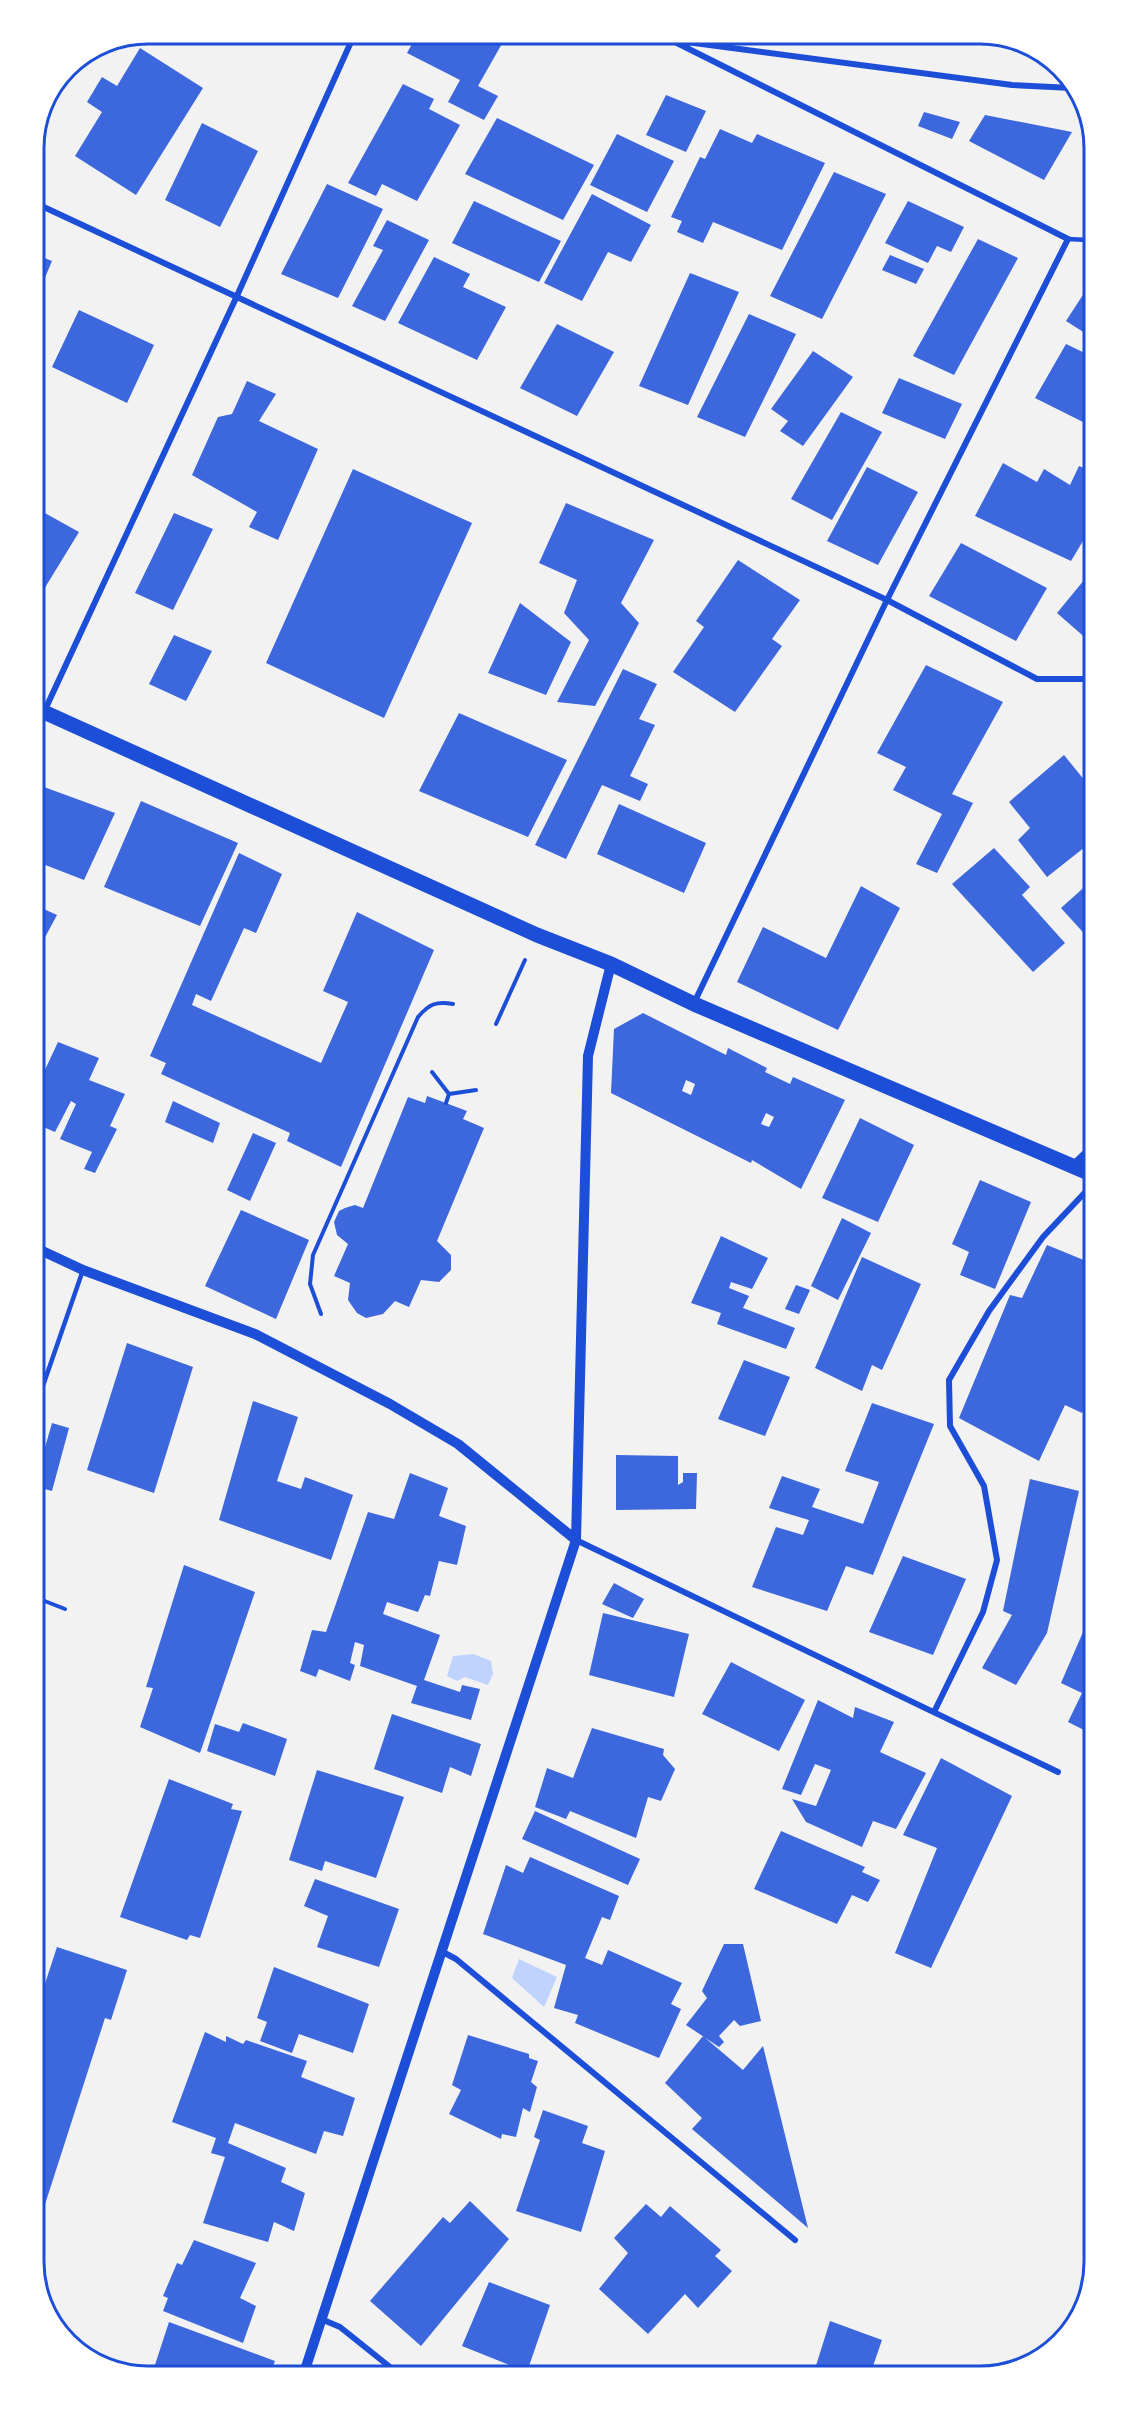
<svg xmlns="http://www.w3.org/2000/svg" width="1127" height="2410" font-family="'Titillium Web',sans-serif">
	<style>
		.water { fill: #bfd3fe }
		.building { fill: #3d67dc; fill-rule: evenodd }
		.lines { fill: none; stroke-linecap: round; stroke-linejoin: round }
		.path { stroke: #1d4ed8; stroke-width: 4 }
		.service { stroke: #1d4ed8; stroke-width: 4.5 }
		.minor { stroke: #1d4ed8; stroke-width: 6 }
		.tertiary { stroke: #1d4ed8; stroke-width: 10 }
		.primary { stroke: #1d4ed8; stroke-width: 15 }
		.rim { fill: none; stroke: #1d4ed8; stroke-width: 3 }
	</style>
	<rect width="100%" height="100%" fill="#f2f2f2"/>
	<path class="water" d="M473 1654 491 1661 493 1674 488 1685 465 1677 457 1681 447 1676 453 1656Z
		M519 1959 557 1977 544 2007 512 1978Z"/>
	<path class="building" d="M418 33H508L478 86 498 96 484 120 448 102 460 80 407 53Z
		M972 33H987L998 37 971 35Z
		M140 48 203 88 136 195 75 156 102 112 87 102 102 77 117 86Z
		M403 84 434 99 429 109 460 125 417 201 382 184 376 196 348 183Z
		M666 95 706 111 686 152 646 135Z
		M924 112 960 122 952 139 918 126Z
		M985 115 1072 132 1044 180 969 141Z
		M497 118 594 165 563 220 465 174Z
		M202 123 258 151 220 227 165 200Z
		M720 129 752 143 757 134 825 163 782 250 713 222 703 243 677 232 682 221 671 217 700 157 705 159Z
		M617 134 674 161 647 212 590 185Z
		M834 172 886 194 822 319 770 296Z
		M327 184 383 209 338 298 281 274Z
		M592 194 651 225 631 262 608 252 582 301 544 283Z
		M474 201 561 241 539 282 452 243Z
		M908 201 964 227 951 252 937 246 928 263 885 243Z
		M387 220 429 240 385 321 352 306 383 250 373 246Z
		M978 239 1018 258 954 375 913 356Z
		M34 254 52 261 34 304Z
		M890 255 924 269 916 284 882 270Z
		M434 257 470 274 463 287 506 307 477 360 398 323Z
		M690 273 739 292 688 405 639 386Z
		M1088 287V335L1066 321Z
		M79 310 154 345 127 403 52 367Z
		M749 314 796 334 745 437 697 417Z
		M557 324 614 352 577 416 520 388Z
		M1066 344 1089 355V425L1035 398Z
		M813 351 853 377 803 446 780 431 788 421 771 409Z
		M899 378 962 404 945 439 882 413Z
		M247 381 276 394 259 421 318 449 278 540 249 527 257 512 192 475 218 417 232 414Z
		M841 412 882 432 832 520 791 499Z
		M1003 463 1037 482 1044 469 1070 485 1079 466 1089 470V531L1071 561 975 516Z
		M867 467 918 492 878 565 827 541Z
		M353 469 472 523 384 718 266 663Z
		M566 503 654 540 621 603 639 623 595 706 557 702 589 640 564 613 577 580 539 563Z
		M34 507 79 532 35 604 34 570Z
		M174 513 213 529 173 610 135 593Z
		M961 543 1047 588 1016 641 929 596Z
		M738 560 800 600 772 639 782 646 735 712 673 672 704 627 696 621Z
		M1089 574V641L1057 613Z
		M520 603 571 642 546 695 488 673Z
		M174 635 212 651 186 701 149 684Z
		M926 665 1003 702 952 794 973 803 937 873 916 864 942 814 893 790 906 767 877 753Z
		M623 669 657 684 639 719 655 725 630 776 648 784 640 801 602 785 566 859 535 845Z
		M459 713 567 760 528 837 419 791Z
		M1064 755 1090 787V843L1047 877 1018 840 1030 828 1009 802Z
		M44 787 115 813 84 880 35 861V808Z
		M141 801 238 843 200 926 104 887Z
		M619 804 706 843 684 893 597 854Z
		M994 848 1030 887 1022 895 1065 943 1033 972 952 884Z
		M239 853 282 874 256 933 244 928 211 1001 196 994 192 1005 321 1063 348 1002 323 991 357 912 434 950 341 1167 287 1141 290 1133 161 1074 166 1063 150 1056Z
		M1090 882V940L1061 908Z
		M861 886 900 908 838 1030 737 982 763 927 826 958Z
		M35 905 57 915 35 956Z
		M643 1013 726 1055 728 1048 767 1068 765 1072 790 1084 793 1077 845 1100 801 1189 752 1160 751 1163 611 1093 614 1029ZM686 1080 695 1084 691 1095 682 1091ZM766 1113 774 1117 769 1127 761 1124Z
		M58 1042 99 1058 89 1080 125 1094 110 1126 117 1129 95 1173 84 1169 92 1152 60 1139 76 1104 71 1101 55 1132 36 1124V1089Z
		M427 1096 467 1111 463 1119 484 1128 437 1241 451 1255V1270L439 1282 421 1280 409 1307 395 1301 383 1314 366 1318 357 1313 348 1300 350 1283 334 1276 348 1244 337 1235 334 1222 339 1211 345 1208 355 1205 363 1208 408 1097 425 1103Z
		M173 1101 220 1123 213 1143 165 1122Z
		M860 1118 914 1145 878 1222 822 1198Z
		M253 1133 276 1143 250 1201 227 1190Z
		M980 1180 1031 1202 995 1289 960 1275 969 1252 952 1244Z
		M241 1210 309 1240 276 1319 205 1286Z
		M842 1218 871 1233 838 1300 811 1286Z
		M721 1236 768 1258 752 1289 731 1282 729 1288 749 1296 743 1308 795 1328 786 1349 717 1324 721 1313 691 1303Z
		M1047 1245 1091 1263V1390L1082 1413 1065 1405 1039 1461 959 1418 1010 1295 1022 1298Z
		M862 1257 921 1284 882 1370 872 1365 862 1391 815 1368Z
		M796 1285 810 1290 799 1314 785 1309Z
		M127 1343 193 1367 154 1493 87 1470Z
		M744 1360 790 1377 765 1436 718 1419Z
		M253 1401 298 1417 277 1481 301 1489 305 1477 353 1495 331 1560 219 1520Z
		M872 1403 934 1424 873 1575 846 1566 827 1611 752 1587 776 1527 803 1535 809 1520 769 1508 782 1476 820 1489 812 1507 863 1524 879 1482 845 1471Z
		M52 1423 69 1428 52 1491 37 1487V1475Z
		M616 1455 678 1456V1485L683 1482V1473H697L696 1509 616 1510Z
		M410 1473 448 1488 439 1516 466 1526 457 1565 439 1561 430 1596 425 1595 418 1612 387 1602 383 1614 440 1635 424 1680 460 1692 462 1685 480 1689 471 1720 411 1703 417 1686 360 1666 364 1645 355 1642 350 1663 355 1665 350 1681 319 1669 316 1677 300 1671 312 1630 326 1632 368 1512 394 1519Z
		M1030 1479 1079 1491 1047 1633 1016 1685 982 1668 1012 1615 1003 1611Z
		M903 1556 966 1579 933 1655 869 1632Z
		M184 1565 255 1592 200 1753 140 1727 153 1688 146 1687Z
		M614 1583 644 1599 633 1618 602 1604Z
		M1092 1611V1734L1068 1722 1082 1693 1061 1683Z
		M603 1613 689 1634 674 1697 589 1675Z
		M731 1662 805 1700 779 1751 702 1714Z
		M818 1700 853 1718 855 1707 894 1722 880 1752 926 1773 896 1829 873 1821 862 1847 806 1822 792 1799 816 1806 831 1770 815 1764 801 1795 782 1789Z
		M392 1714 481 1744 471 1776 450 1767 442 1793 374 1769Z
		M243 1723 287 1739 275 1776 207 1751 215 1724 239 1732Z
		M592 1728 664 1749 663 1755 675 1769 661 1801 648 1797 636 1838 570 1811 566 1819 535 1807 547 1768 573 1778Z
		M941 1758 1012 1796 931 1968 895 1953 937 1848 903 1835Z
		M317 1770 404 1797 376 1878 325 1861 322 1871 289 1860Z
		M169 1779 233 1804 231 1809 242 1811 200 1938 190 1935 187 1940 120 1917Z
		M535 1811 640 1859 628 1885 522 1839Z
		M781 1831 865 1867 862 1872 880 1880 868 1902 852 1895 837 1924 754 1889Z
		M530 1857 619 1896 610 1920 602 1917 585 1958 602 1965 608 1950 682 1983 671 2004 681 2009 659 2058 575 2023 578 2015 554 2008 566 1965 483 1934 506 1865 523 1873Z
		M315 1879 399 1909 379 1967 317 1947 328 1916 304 1906Z
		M724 1944H743L761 2021 740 2026 734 2020 719 2036 724 2042 719 2047 686 2025 707 1998 702 1991Z
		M57 1947 127 1970 111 2020 105 2018 39 2223 38 2005Z
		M274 1967 369 2004 353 2053 299 2034 292 2053 260 2041 267 2022 257 2018Z
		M205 2032 226 2042V2036L243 2044 246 2040 307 2061 301 2077 355 2098 343 2136 324 2131 316 2154 235 2123 228 2143 286 2168 281 2182 305 2193 294 2231 274 2222 268 2242 203 2223 225 2157 211 2153 216 2138 172 2122Z
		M468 2035 529 2054V2058L538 2061 531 2082 537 2087 530 2112 523 2108 516 2137 502 2134 501 2139 449 2114 461 2090 452 2085Z
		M703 2036 743 2070 763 2046 808 2228 692 2129 702 2118 665 2083Z
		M543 2110 588 2126 582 2143 605 2151 581 2232 516 2211 540 2140 534 2137Z
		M470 2201 509 2239 421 2346 370 2301 443 2217 450 2223Z
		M646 2204 661 2217 670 2206 721 2250 715 2256 732 2271 698 2308 685 2294 648 2334 599 2289 628 2253 614 2238Z
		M194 2240 256 2263 240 2298 256 2306 243 2343 163 2311 168 2298 163 2296 177 2263 182 2265Z
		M489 2282 550 2305 527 2372 462 2346Z
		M830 2321 882 2340 871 2372H814Z
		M169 2322 275 2361 269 2376 151 2377Z"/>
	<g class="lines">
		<path class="path" d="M496 1024 525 960
			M432 1072 449 1094
			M449 1094 476 1090
			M446 1103 449 1094
			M321 1314 310 1284 313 1255 418 1017C429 1004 436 1001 453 1004
			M37 1598 65 1609"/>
		<path class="service" d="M1068 239 1088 240
			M37 1403 83 1270
			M37 1530 41 1533"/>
		<path class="minor" d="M657 33 1068 239 887 600 694 1003
			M679 41 1012 85 1072 88
			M33 202 887 600 1037 679H1089
			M44 712 236 298 355 33
			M576 1540 1058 1772
			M934 1712 983 1612 997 1560 984 1486 950 1426 949 1380 989 1311 1043 1237 1091 1186
			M441 1951 456 1959 795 2240
			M321 2319 340 2327 400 2375"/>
		<path class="tertiary" d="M1074 1166 1091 1150
			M36 1248 83 1270 255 1334 390 1404 458 1444 576 1540
			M303 2376 576 1540 588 1056 611 964"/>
		<path class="primary" d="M35 708 537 935 611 964 694 1004 1091 1174"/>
	</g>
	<path d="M0 0H1127V2410H0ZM148 44H980A104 104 0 0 1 1084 148V2262A104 104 0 0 1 980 2366H148A104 104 0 0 1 44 2262V148A104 104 0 0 1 148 44Z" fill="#fff" fill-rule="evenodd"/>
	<path class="rim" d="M148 44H980A104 104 0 0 1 1084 148V2262A104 104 0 0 1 980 2366H148A104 104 0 0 1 44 2262V148A104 104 0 0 1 148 44Z"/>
</svg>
